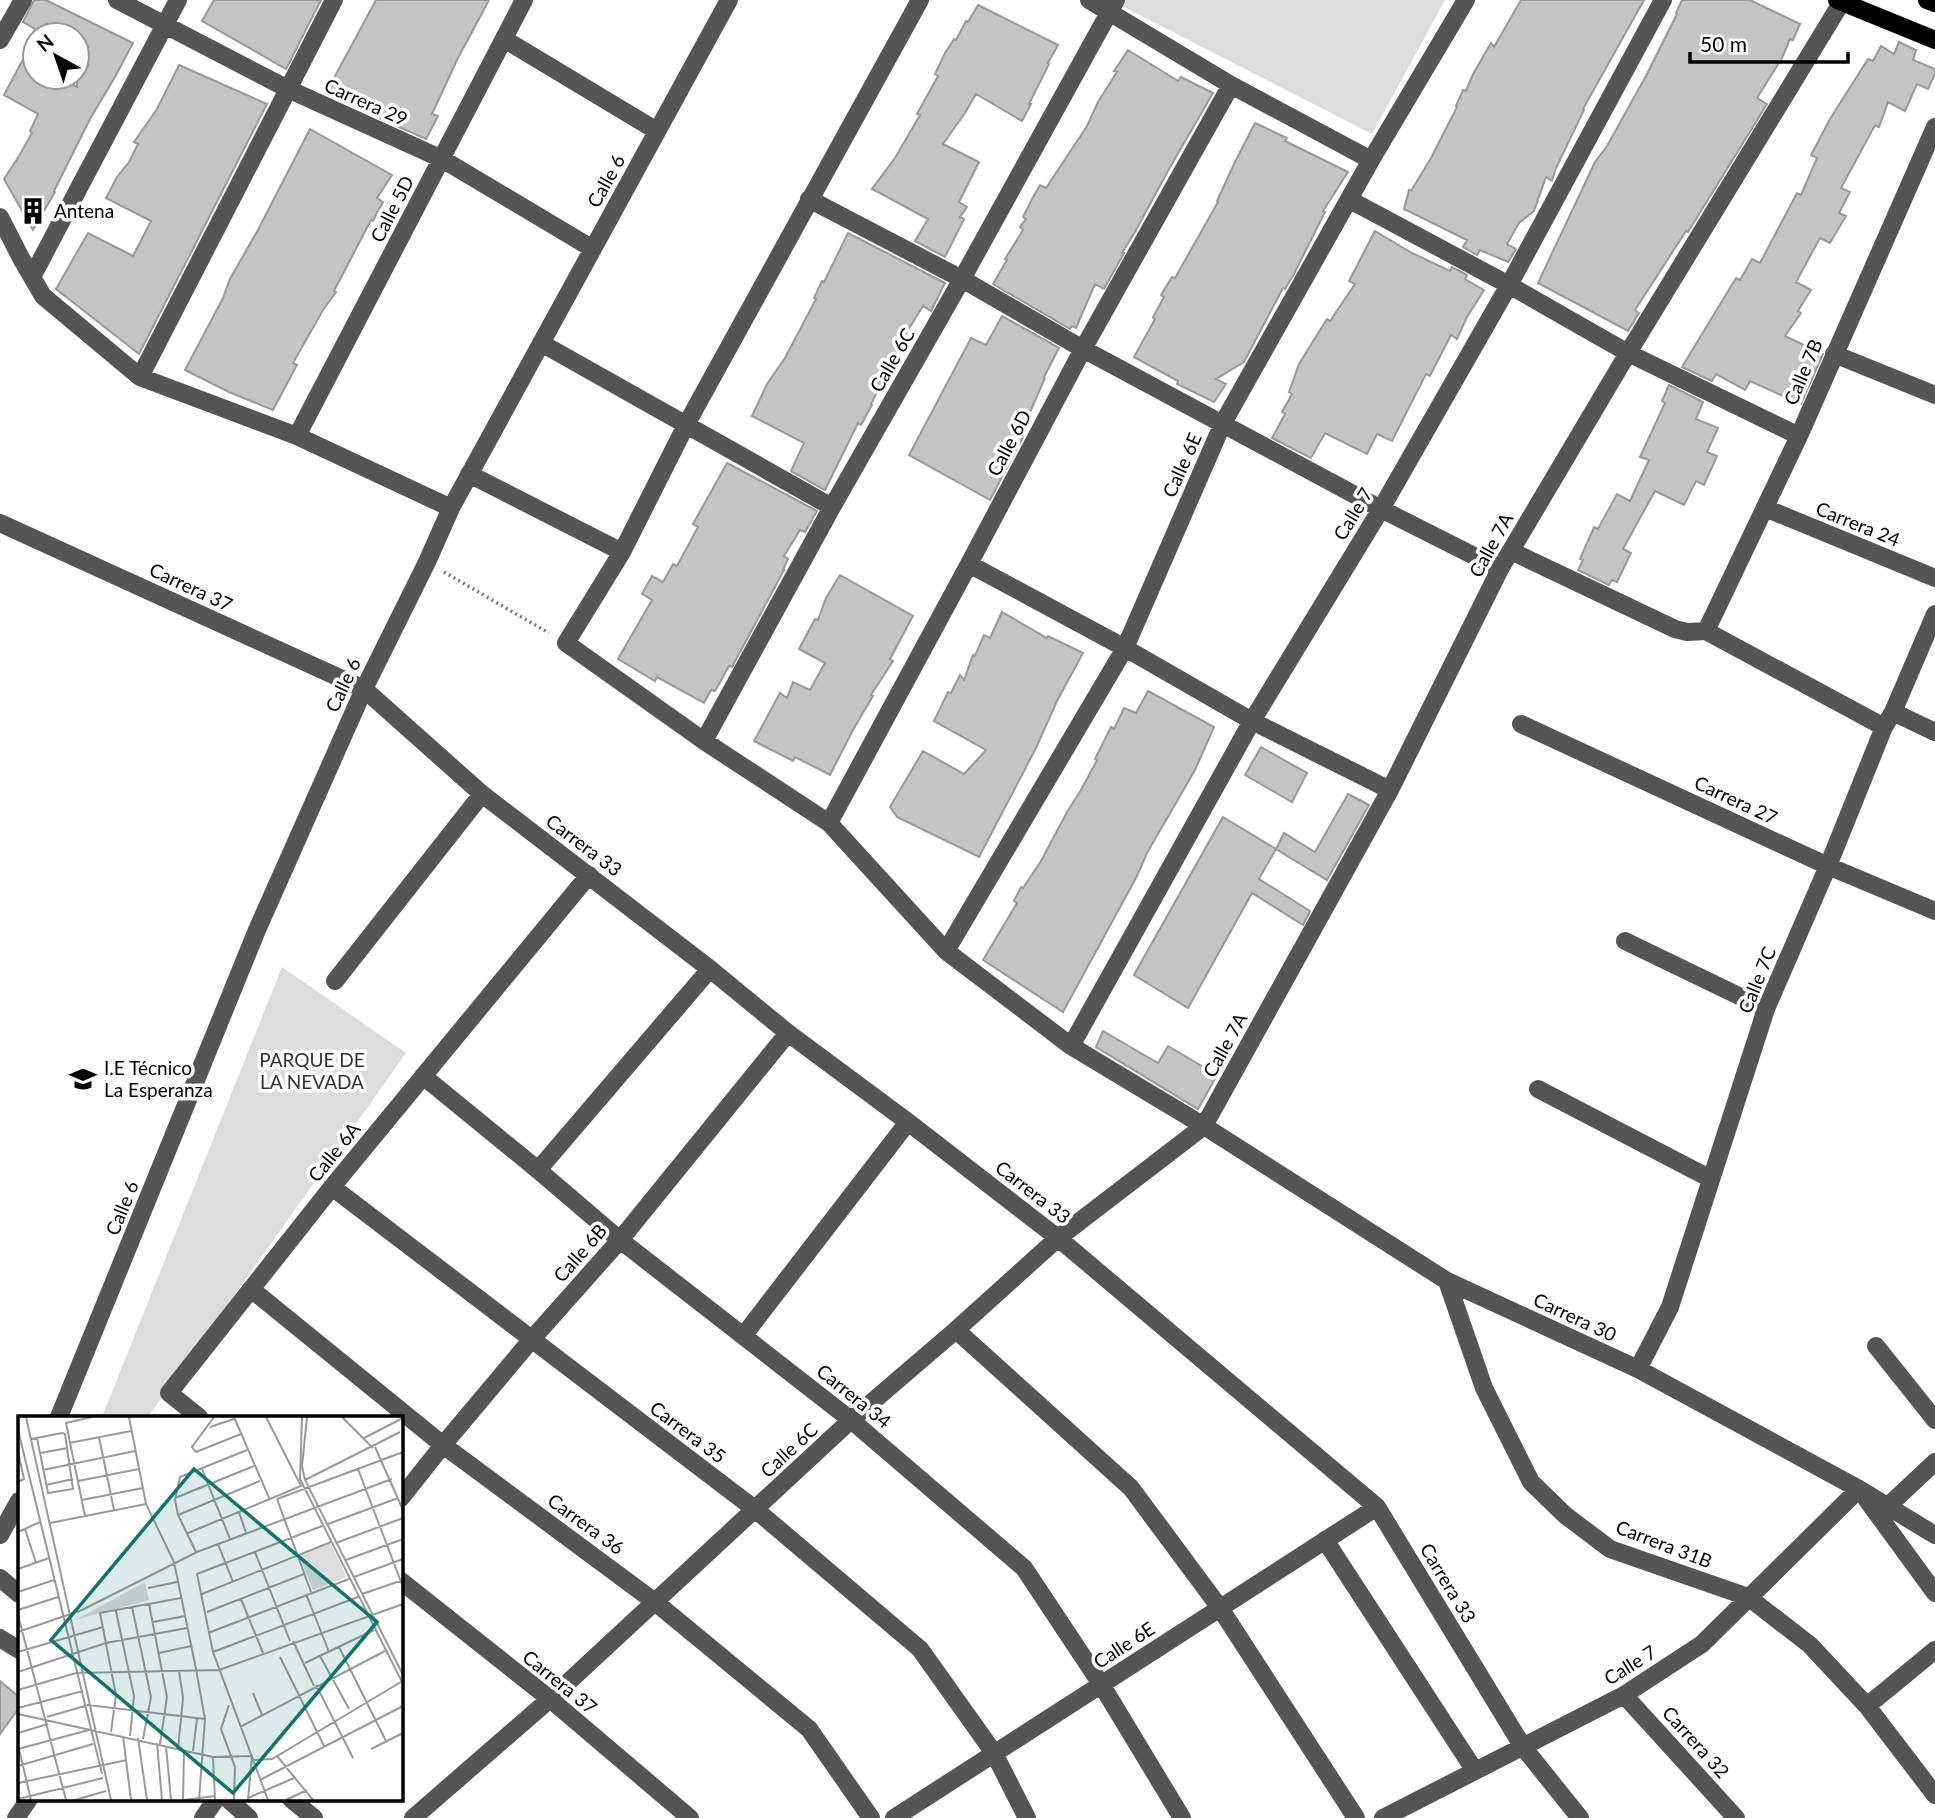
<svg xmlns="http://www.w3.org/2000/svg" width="1935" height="1818" font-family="Lato,sans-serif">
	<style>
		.green { fill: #dcdcdc }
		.building { fill: #c4c4c4; stroke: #999; stroke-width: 2 }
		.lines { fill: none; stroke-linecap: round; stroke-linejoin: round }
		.major-casing { stroke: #dbdbdb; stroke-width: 19 }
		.path { stroke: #777; stroke-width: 3.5; stroke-dasharray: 2 3.5; stroke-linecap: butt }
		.minor { stroke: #555; stroke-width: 18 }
		.major { stroke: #000; stroke-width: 18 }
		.labels { text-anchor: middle; stroke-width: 7; stroke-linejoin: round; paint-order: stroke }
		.street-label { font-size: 19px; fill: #000; stroke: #fff }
		.poi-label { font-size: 19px; fill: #000; stroke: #fff; text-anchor: start }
		.park-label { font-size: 19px; fill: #333; stroke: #fff }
		.inset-road { fill: none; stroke: #999; stroke-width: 2 }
		.view { fill: #0f766e; fill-opacity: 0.15; stroke: #0f766e; stroke-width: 3.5 }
		.inset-edge { fill: none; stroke: #000; stroke-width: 3.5 }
	</style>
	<rect width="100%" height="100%" fill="#fff"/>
	<path class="green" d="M1110 0H1445L1372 134Z
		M282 967 406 1053 148 1417H102Z"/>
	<path class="building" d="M34 0H46L133 43 115 77 90 119 54 191 55 192 33 230 4 179 19 156 32 133 30 131 38 114 4 95 35 37V77H60L77 87V35H32L35 29 23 22Z
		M214 0H321L286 69 202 21Z
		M376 0H489L457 60 432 114 438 116 426 139 381 119 328 89Z
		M1521 0H1644L1583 109 1584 110 1556 168 1552 181 1546 177 1534 211 1519 223 1507 244 1516 249 1508 262 1480 250 1477 255 1463 247 1467 240 1404 209 1409 190 1411 191 1431 158 1457 107 1456 106 1463 90 1466 91 1473 74 1491 43 1494 47Z
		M1682 0H1750L1800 24 1793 40 1790 39 1782 58 1757 98 1767 104 1688 232 1686 231 1635 310 1639 313 1628 331 1538 283 1595 162 1607 146 1646 76 1677 14 1676 13Z
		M978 5 1058 45 1048 63 1049 64 1029 104H1031L1022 121 976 94 965 113 943 144 979 162 959 202 967 207 960 217 964 219 945 257 915 241 928 219 872 189 895 158 920 115 917 114 938 76 935 74 945 53 954 39 956 40 966 21 968 22Z
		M1899 42 1916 50 1913 60 1935 69V74L1928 89 1917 84 1905 111 1888 102 1879 127 1875 125 1841 188 1850 192 1839 213 1846 216 1830 243 1820 238 1796 282 1811 290 1798 311 1801 313 1785 336 1823 354 1801 404 1750 381 1745 390 1716 374 1712 381 1682 367 1736 278 1740 280 1752 259 1760 263 1797 193 1801 195 1817 158 1811 155 1830 119 1868 59 1873 61 1881 46 1894 54Z
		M1128 50 1178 81 1181 77 1213 93 1169 169 1135 232 1122 253H1124L1104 289 1095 284 1076 328 1072 326 1070 329 993 284 1007 260 1005 259 1023 230 1020 227 1026 219 1023 217 1032 199 1040 185 1046 188 1087 126 1098 102 1117 72 1114 71Z
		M179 65 267 104 139 354 56 289 88 233 133 256 151 221 106 198 117 177 129 162 138 144 134 142 157 109Z
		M1255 123 1287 138 1285 141 1348 172 1323 211 1325 212 1294 274 1285 289 1283 288 1244 362 1216 379 1226 384 1214 402 1177 384 1178 381 1134 357 1155 319 1153 317 1164 297 1161 295 1172 277 1175 278 1218 202 1217 201 1235 162Z
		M310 129 392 175 377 198 383 202 373 221 371 220 334 291 336 292 323 310 293 363 297 365 273 410 229 392 185 370 223 298 230 279 259 228Z
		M1375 231 1412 253 1450 271 1452 267 1467 275 1465 279 1484 290 1467 317 1457 339 1451 335 1430 376 1426 374 1392 441 1377 434 1367 454 1325 433 1311 458 1272 438 1285 414 1282 412 1292 394 1289 392 1299 364 1327 319 1330 321 1355 284 1349 281Z
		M848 233 945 283 931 311 923 306 900 343 902 344 871 404 872 405 861 425 858 423 825 490 791 471 804 443 752 416 767 384 785 358 816 299 814 298 822 281 824 282Z
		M1002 316 1059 348 1044 377 1045 378 1027 419 1028 420 1020 436 1023 437 990 500 909 455 971 338 986 345Z
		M1669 385 1703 402 1696 419 1718 428 1707 452 1717 456 1704 485 1696 481 1684 505 1655 491 1623 549 1631 553 1617 582 1612 580 1609 585 1578 570 1583 560 1580 559 1594 527 1598 529 1617 494 1630 501 1649 460 1640 457 1665 403 1662 401Z
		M727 463 817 511 805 532 800 530 784 556 788 559 783 570H784L732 667 729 666 715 691 711 690 704 703 657 677 655 681 618 659 652 600 642 594 652 576 663 582 673 564 677 566 698 527 693 524Z
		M840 575 913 616 890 659 893 661 871 695 873 696 853 730 830 775 795 757 793 761 754 741 780 693 787 698 793 682 810 690 825 663 799 649 815 619 818 620 826 598Z
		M1002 612 1047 638 1048 636 1083 653 1058 699 1035 750 979 857 897 817 890 807 923 751 964 774 986 750 934 721 948 692 951 693 960 675 964 680 973 655 975 656 984 635 990 638Z
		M1148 691 1214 727 1195 770 1147 853 1137 876 1063 1012 983 960 1017 903 1014 901 1021 887 1023 888 1041 861 1067 812 1081 790 1097 760 1095 759 1111 727 1114 729 1124 708 1136 713Z
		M1261 747 1307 773 1292 802 1245 775Z
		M1348 794 1369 805 1327 880 1276 849 1284 833 1315 852Z
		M1223 817 1276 849 1259 879 1310 911 1303 925 1252 893 1188 1008 1134 975Z
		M1103 1031 1158 1063 1168 1046 1217 1075 1198 1109 1096 1047Z
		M0 1681 19 1697V1708L0 1734Z"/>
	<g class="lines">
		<defs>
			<path id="major" d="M1837 0 1935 40
				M1927 0 1935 3"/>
		</defs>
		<use href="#major" class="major-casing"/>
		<path class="path" d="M444 572 549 633"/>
		<path class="minor" d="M117 0 288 89 442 159 593 249
			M920 0 686 425 622 552 566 643 704 741 829 823 946 951 1071 1046 1204 1126 1447 1281 1638 1369 1859 1489 1935 1535
			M1089 0 1231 85 1371 160
			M504 39 657 131
			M0 40 23 0
			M809 199 962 279 1083 349 1381 509 1500 569
			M1350 200 1509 285 1628 353 1799 436
			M0 217 22 260 43 296 140 377 297 436 451 508
			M32 277 178 0
			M541 343 832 507
			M1834 354 1935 395
			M140 377 334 0
			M297 436 524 0
			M469 474 622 552
			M1765 508 1935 578
			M0 523 364 689 482 794 710 969 788 1033 908 1122 1058 1238 1377 1507 1523 1747 1580 1818
			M1511 551 1675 629 1687 632 1706 631 1884 727
			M969 564 1125 648 1252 721 1390 790
			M1706 631 1799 436 1935 127
			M1893 712 1935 732
			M1521 724 1828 866 1935 911
			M704 741 832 507 962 279 1116 0
			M829 823 969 564 1083 349 1231 85
			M1625 941 1766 1009
			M946 951 1125 648 1223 423 1371 160 1466 0
			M335 981 482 794
			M1071 1046 1252 721 1381 509 1509 285 1663 0
			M423 1076 538 1170 620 1240 851 1420 1024 1568 1101 1684 1182 1818
			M1538 1089 1711 1179
			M538 1170 710 969
			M332 1187 756 1510 920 1649 994 1753 1027 1818
			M1447 1281 1484 1388 1531 1482 1565 1515 1610 1549 1748 1597 1810 1645 1867 1706 1935 1795
			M251 1289 443 1445 655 1602 809 1729 871 1818
			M956 1330 1131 1488 1220 1608 1356 1818
			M744 1335 908 1122
			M1876 1346 1935 1420
			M1638 1369 1670 1307 1766 1009 1828 866 1884 727 1893 712 1935 614
			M59 1417 257 930 364 689 427 562 451 508 729 0
			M199 1417 169 1393 332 1187 589 875
			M401 1498 443 1445 532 1339 620 1240 788 1033
			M1888 1506 1935 1462
			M0 1535 19 1501
			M1325 1540 1475 1771
			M0 1578 19 1594
			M401 1581 550 1699 690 1818
			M0 1638 19 1650
			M1624 1695 1736 1818
			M1867 1706 1935 1650
			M228 1799 249 1818
			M291 1799 314 1818
			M16 1818 29 1799
			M203 1818 216 1799
			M413 1818 550 1699 851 1420 956 1330 1058 1238 1204 1126 1390 790 1500 569 1628 353 1843 0
			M894 1818 1377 1507
			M1383 1818 1624 1695 1702 1644 1859 1489 1935 1593"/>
		<use href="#major" class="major"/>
	</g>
	<defs>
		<symbol id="building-bare" viewBox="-9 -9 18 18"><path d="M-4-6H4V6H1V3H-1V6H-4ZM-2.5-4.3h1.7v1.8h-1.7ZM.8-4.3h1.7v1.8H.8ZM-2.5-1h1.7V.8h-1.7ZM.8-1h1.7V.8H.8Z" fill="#000" stroke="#fff" stroke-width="2.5" paint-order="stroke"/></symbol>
		<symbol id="school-bare" viewBox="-9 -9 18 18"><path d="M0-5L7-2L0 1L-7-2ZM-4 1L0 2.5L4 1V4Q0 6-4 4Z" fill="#000" stroke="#fff" stroke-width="2.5" paint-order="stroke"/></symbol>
	</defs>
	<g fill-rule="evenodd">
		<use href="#building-bare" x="14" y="192" width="38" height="38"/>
		<use href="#school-bare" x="64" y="1060" width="38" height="38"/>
	</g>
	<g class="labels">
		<g class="street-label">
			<text transform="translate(366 102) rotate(24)" y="7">Carrera 29</text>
			<text transform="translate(606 181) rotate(-61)" y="7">Calle 6</text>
			<text transform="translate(392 209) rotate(-63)" y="7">Calle 5D</text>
			<text transform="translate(892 360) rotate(-60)" y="7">Calle 6C</text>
			<text transform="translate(1803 372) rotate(-67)" y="7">Calle 7B</text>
			<text transform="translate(1009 443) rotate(-62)" y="7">Calle 6D</text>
			<text transform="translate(1182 465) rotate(-66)" y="7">Calle 6E</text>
			<text transform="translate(1353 514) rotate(-59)" y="7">Calle 7</text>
			<text transform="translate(1858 524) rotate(22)" y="7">Carrera 24</text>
			<text transform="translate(1491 545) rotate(-61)" y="7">Calle 7A</text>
			<text transform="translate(191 587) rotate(25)" y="7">Carrera 37</text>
			<text transform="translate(343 685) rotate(-65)" y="7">Calle 6</text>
			<text transform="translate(1736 800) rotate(25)" y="7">Carrera 27</text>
			<text transform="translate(584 845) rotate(37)" y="7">Carrera 33</text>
			<text transform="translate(1757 980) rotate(-68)" y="7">Calle 7C</text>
			<text transform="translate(1225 1045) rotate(-61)" y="7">Calle 7A</text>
			<text transform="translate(334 1152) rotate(-51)" y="7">Calle 6A</text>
			<text transform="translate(1033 1192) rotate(38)" y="7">Carrera 33</text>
			<text transform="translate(122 1208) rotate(-68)" y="7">Calle 6</text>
			<text transform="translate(580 1253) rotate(-49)" y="7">Calle 6B</text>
			<text transform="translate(1575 1317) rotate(25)" y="7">Carrera 30</text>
			<text transform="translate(854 1396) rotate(39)" y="7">Carrera 34</text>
			<text transform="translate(688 1432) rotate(37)" y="7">Carrera 35</text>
			<text transform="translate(789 1450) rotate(-43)" y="7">Calle 6C</text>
			<text transform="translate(586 1524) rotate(36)" y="7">Carrera 36</text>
			<text transform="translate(1664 1544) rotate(21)" y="7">Carrera 31B</text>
			<text transform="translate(1448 1583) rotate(59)" y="7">Carrera 33</text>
			<text transform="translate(1124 1645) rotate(-33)" y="7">Calle 6E</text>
			<text transform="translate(1630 1665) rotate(-32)" y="7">Calle 7</text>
			<text transform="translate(560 1682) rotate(39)" y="7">Carrera 37</text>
			<text transform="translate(1696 1742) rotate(48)" y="7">Carrera 32</text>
		</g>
		<g class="poi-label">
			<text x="54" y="218">Antena</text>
			<text x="104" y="1075">I.E Técnico<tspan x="104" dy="22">La Esperanza</tspan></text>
		</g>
		<g class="park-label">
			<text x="312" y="1067">PARQUE DE<tspan x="312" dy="22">LA NEVADA</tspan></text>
		</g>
	</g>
	<g transform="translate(18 1416)">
		<rect width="385" height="385" fill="#fff"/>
		<path d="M312 127 329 161 295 174 281 140ZM127 166 131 184 57 204Z" fill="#dcdcdc"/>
		<path class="inset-road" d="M8 1 93 384M111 1 128 88 156 146 178 253 187 303 181 384M196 1 174 31 178 36 223 18M216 1 252 84M284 1 282 63 385 268M289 1 284 50 287 64 385 259M324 1 355 32M192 11 216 3M0 14 84 358M81 21 96 94M346 22 385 2M13 23 44 17 47 18 55 73 30 77 19 22M51 27 113 15M357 31 385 94M0 36 6 63 0 66M22 37 50 32M184 53 212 123M340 53 385 171M25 54 117 35M287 64 382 16M60 65 121 53M28 69 55 63M157 82 236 50M259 83 385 36M259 83 293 176M64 84 125 72M221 96 228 117M160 99 242 65M67 100 48 7 74 1M32 107 128 88M310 108 380 82M7 113 18 147M0 116 22 106M170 117 283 70 248 1M318 127 385 102M200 128 215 166M178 136 160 99 157 84 162 61 229 34M237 136 272 225M328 144 385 123M0 153 31 142M336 161 385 143M130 172 159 166M0 176 36 164M184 178 313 126M288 178 311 236M344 178 385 164M223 183 245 237M131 188 149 281 142 328M114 191 133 281 125 323M0 194 40 181M98 195 116 280 112 320M189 196 286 158M0 199 48 384M135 206 167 200M0 216 64 194 179 136 374 63M190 217 331 163M275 225 296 270M321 231 368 325M0 236 85 211M195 236 340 181M141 237 173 230M302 240 331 293M262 241 306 330M287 247 356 214M0 256 88 227 169 212M298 269 335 342M0 274 58 257 201 254 385 188M235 277 244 299M211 289 203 313 217 351 216 384M0 292 65 275M0 298 195 341 234 340 230 384M29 301 70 289 187 303M222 311 367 235M93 316 98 279 82 197 163 182M0 317 30 308M105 320 113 384M120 322 129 384M139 327 144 384M148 330 153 384M0 333 71 314M1 333 13 384M160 333 165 282 161 254M353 333 385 317M175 335 179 302M259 340 295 384M195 341 197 384M235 344 254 343 383 266M0 350 75 328M242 364 385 290M0 367 109 344M230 382 276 362M0 383 85 362M57 384 88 375M165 384 166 334M166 384 197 380M250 384 195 236 179 158 304 110M268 384 289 374"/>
		<path class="view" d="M176 53 359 206 215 377 33 224Z"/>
		<rect width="385" height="385" class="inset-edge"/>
	</g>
	<g transform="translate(56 56) rotate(320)"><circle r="33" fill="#ffffff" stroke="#999999" stroke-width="2"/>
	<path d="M0-5L12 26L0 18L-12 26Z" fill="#000000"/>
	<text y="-10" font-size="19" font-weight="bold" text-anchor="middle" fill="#000000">N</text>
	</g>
	<path d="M1690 52v10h158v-10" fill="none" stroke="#000000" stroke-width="3.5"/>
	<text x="1700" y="52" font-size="21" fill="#000000" stroke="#ffffff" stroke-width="5" paint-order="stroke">50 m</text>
</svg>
